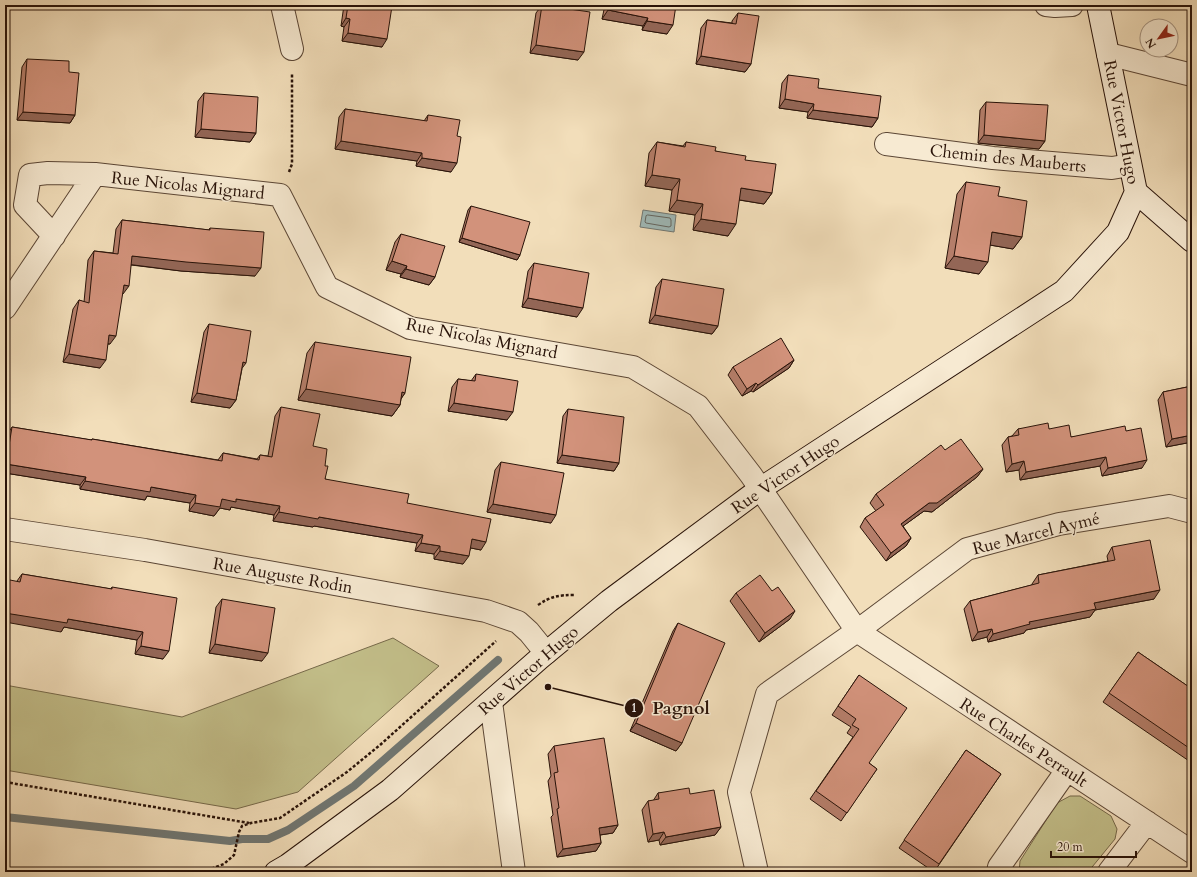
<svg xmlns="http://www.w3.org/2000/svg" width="1197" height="877" font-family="Cardo,serif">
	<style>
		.green { fill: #c3bf8a; stroke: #76694a }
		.water { fill: #9fbab9; stroke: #707773 }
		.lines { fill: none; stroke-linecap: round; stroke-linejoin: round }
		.shore { stroke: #646661; stroke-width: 1 }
		.stream { stroke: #707773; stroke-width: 8 }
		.street-casing { stroke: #5b4635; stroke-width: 24 }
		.secondary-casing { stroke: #291309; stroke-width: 24 }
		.path { stroke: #291309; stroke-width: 2.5; stroke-dasharray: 3 2; stroke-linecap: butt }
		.street { stroke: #f7ead2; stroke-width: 22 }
		.secondary { stroke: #f7ead2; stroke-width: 22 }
		.wall { fill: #b57e6a; stroke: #291309 }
		.shaded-wall { fill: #936656; stroke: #291309 }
		.building { fill: #d2927b; stroke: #291309 }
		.labels { text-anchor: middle; stroke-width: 3; stroke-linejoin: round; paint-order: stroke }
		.street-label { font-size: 17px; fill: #291309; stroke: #f7ead2 }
		.leader { fill: none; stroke: #291309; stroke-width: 1.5 }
		.callout-dot { fill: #291309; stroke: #f7ead2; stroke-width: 1.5 }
		.mark-label { font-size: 12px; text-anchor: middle; font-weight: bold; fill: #fff }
		.callout-label { font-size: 18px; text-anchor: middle; font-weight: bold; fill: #291309; stroke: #f7ead2; stroke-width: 3; stroke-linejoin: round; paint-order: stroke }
	</style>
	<rect width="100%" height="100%" fill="#f2deba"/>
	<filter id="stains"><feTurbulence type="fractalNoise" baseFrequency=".005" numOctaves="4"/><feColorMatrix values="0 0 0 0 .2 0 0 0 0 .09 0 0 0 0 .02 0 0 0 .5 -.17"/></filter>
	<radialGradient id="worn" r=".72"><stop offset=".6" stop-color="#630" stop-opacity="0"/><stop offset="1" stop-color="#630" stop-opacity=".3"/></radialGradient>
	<path class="green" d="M393 638 439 666 298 792 236 809 5 770V685L182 717Z
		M1070 796H1080L1111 816 1117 829 1115 839 1088 872H1019L1020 861 1057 803Z"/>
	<path class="water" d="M643 210 676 215 674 232 640 227Z"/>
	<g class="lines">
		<path class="shore" d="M648 215 670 218 671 220V226L669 227 646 223 645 222 646 216Z"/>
		<path class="stream" d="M5 817 230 841 242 839H268L288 830 354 786 498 660"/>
		<defs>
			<path id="street" d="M282 5 292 49
				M1046 5 1055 6 1072 5
				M1108 54 1192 75
				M886 144 993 158 1112 168 1130 165
				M54 236 25 205 30 175 48 173 95 174
				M5 308 95 174 280 195 327 287 410 328 633 367 698 406 751 475 857 631 1192 852
				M5 529 145 550 486 611 518 622 529 632 546 653
				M491 702 514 872
				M757 872 739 792 767 694 857 631 967 549 1059 524 1169 506 1192 512
				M998 872 999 867 1067 770
				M1109 872 1147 822"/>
			<path id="secondary" d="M1136 192 1192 241
				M276 872 288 865 390 790 540 658 609 601 760 489 1064 291 1118 232 1136 192 1098 5"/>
		</defs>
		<use href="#street" class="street-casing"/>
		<use href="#secondary" class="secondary-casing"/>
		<path class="path" d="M289 172 292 164V74
			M538 605C551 596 559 595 575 595
			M5 782 249 823
			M202 872 224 864 234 855 239 832 242 826 251 823 280 818 347 772 380 745 496 641"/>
		<use href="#street" class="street"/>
		<use href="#secondary" class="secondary"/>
	</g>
	<path class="wall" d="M344 5H388L382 47 342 41 344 27 341 26Z
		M542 5 578 60 530 53 536 13Z
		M605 5H676L667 34 642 30 643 26 602 19Z
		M738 13 751 64 745 72 696 64 701 28 707 20 732 23V21Z
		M27 59 75 115 70 123 17 120 22 67Z
		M788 75 818 88 878 118 872 127 807 118 808 112 779 108 782 83Z
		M204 93 256 133 250 142 195 137 198 101Z
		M986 102 1045 141 1039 149 978 143 980 110Z
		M345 109 424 121 428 115 451 172 416 166 417 161 335 149 339 117Z
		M657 142 683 146 686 142 745 160 772 193 764 204 739 200 728 236 693 230 695 215 669 211 672 190 645 186 649 153Z
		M966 182 998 196 1022 237 1013 249 990 245 979 274 945 268 957 194Z
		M471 206 520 255 517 260 459 242 468 210Z
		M122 220 209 230 210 228 255 276 181 271 131 265 122 294 110 344H108L100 368 63 362 73 309 79 300 84 302 88 260 94 251 113 253 116 229Z
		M401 234 435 277 429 285 400 277 401 274 386 270 395 242Z
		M534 263 577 317 522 307 528 271Z
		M662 279 718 326 712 334 649 323 656 287Z
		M209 324 242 369 236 400 230 408 191 402 204 332Z
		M315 342 405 393 401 399 400 405 392 416 298 400 307 353Z
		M794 360 789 368 753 392 751 391 742 396 728 375 733 367Z
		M476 374 507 420 448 411 452 387 458 379 471 381Z
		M1192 386V442L1166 447 1158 400 1163 392Z
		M281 407 313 446 325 466V479L407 503 481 550 471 548 463 564 434 559V554L415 551 417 543 314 526 313 527 273 521 274 515 231 507 230 510 220 508 214 516 189 511 190 503 147 496 145 500 80 489V485L5 473V441L6 436 12 427 91 440 92 439 218 460 223 453 257 459 260 455 268 456 275 416Z
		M568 409 619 463 614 471 557 463 563 416Z
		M1018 429H1049L1071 437 1126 431 1142 468 1102 476 1100 466 1020 480 1019 470 1006 472 1002 445 1008 437 1012 436Z
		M945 450 983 469 977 477 932 512 924 511 903 526 911 538 906 546 886 561 860 527 865 518 876 511 870 503 876 494Z
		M501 462 551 523 487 512 495 470Z
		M1112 547 1154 599 1095 610 1090 617 1026 630 1024 633 988 642 987 637 972 641 964 609 970 601 1032 585V584L1038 575 1108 561 1107 556Z
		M22 574 111 589 112 587 163 659 135 654 137 640 64 627 61 632 17 581Z
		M736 593 790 619 759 642 730 601Z
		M222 599 262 661 209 653 216 607Z
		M1192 609V616L1189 614Z
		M678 623 682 743 676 751 630 731 673 631Z
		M1138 652 1192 689V763L1103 702Z
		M859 675 869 763 877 769 841 821 810 799 853 737 847 733 851 727 832 715Z
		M554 746 618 825 613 833 600 835 601 843 596 851 557 857 551 817 553 815 548 781 551 776 548 754Z
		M966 750 1001 774 934 872 899 848Z
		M658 793 690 794 721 827 715 835 660 845 659 840 648 842 642 810 648 801H653Z"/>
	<path class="shaded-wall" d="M608 10 648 18 643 26 602 19Z
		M346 18 350 19 344 27 341 26Z
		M647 21 673 25 667 34 642 30Z
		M348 33 387 39 382 47 342 41Z
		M536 45 584 52 578 60 530 53Z
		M701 56 751 64 745 72 696 64Z
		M785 99 814 104 808 112 779 108Z
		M813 110 878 118 872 127 807 118Z
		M23 112 75 115 70 123 17 120Z
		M201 129 256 133 250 142 195 137Z
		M984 135 1045 141 1039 149 978 143Z
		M341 141 422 153 417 161 335 149Z
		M422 158 457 163 451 172 416 166Z
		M652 175 680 179 672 190 645 186Z
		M741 188 772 193 764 204 734 199Z
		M677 200 703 204 695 215 669 211Z
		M701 219 736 224 728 236 693 230Z
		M992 232 1022 237 1013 249 984 244Z
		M462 238 520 255 517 260 459 242Z
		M132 256 261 268 255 276 181 271 126 264Z
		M954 256 988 262 979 274 945 268Z
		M392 261 407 266 401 274 386 270Z
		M406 269 435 277 429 285 400 277Z
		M124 285 129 286 123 294H118Z
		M528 298 583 308 577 317 522 307Z
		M655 315 718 326 712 334 649 323Z
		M109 335 116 336 110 344 104 343Z
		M69 354 106 360 100 368 63 362Z
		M794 360 789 368 753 392 758 385Z
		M243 362 246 363 240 371Z
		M756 383 751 391 742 396 747 389Z
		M306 389 402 392 405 393 397 404 400 405 392 416 298 400Z
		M197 393 236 400 230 408 191 402Z
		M454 403 513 412 507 420 448 411Z
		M1192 435V442L1166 447 1172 439Z
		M562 455 619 463 614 471 557 463Z
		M1106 457 1100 466 1020 480 1026 472Z
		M1147 460 1142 468 1102 476 1108 468Z
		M1024 461 1019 470 1006 472 1012 464Z
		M6 464 86 477 80 485 5 473V465Z
		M983 469 977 477 932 512 924 511 895 532 901 524 929 503Z
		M85 481 151 487 196 495 190 503 147 496 145 500 80 489Z
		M222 499H236L280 506 274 515 231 507 230 510 220 508 214 516 189 511 195 503Z
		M493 504 556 515 551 523 487 512Z
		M279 512 319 517 423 535 417 543 314 526 313 527 273 521Z
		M911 538 906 546 886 561 891 553Z
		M472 539 486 542 481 550 466 547Z
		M421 543 440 546 434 554 415 551Z
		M440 551 469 556 463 564 434 559Z
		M1160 590 1154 599 1095 610 1090 617 1026 630 1024 633 988 642 993 634 1029 622 1094 603Z
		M795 611 790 619 759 642 765 633Z
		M5 613 68 619 143 632 137 640 64 627 61 632 5 622Z
		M992 629 987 637 972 641 978 632Z
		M215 644 268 653 262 661 209 653Z
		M141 646 169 651 163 659 135 654Z
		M636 723 682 743 676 751 630 731Z
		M618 825 613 833 593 836 599 828Z
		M721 827 715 835 660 845 666 837Z
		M664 832 659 840 648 842 653 834Z
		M601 843 596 851 557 857 563 849Z"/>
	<path class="building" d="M348 5H388L392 6 387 39 348 33 350 19 346 18Z
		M542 5 590 12 584 52 536 45Z
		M609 5H676L673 25 647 21 648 18 608 10Z
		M738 13 759 16 751 64 701 56 707 20 736 24Z
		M27 59 69 61V72L79 73 75 115 23 112Z
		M788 75 819 79 818 88 881 96 878 118 813 110 814 104 785 99Z
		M204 93 258 97 256 133 201 129Z
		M986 102 1048 105 1045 141 984 135Z
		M345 109 427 121 428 115 460 120 457 136 461 137 457 163 422 158V153L341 141Z
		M657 142 685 147 686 142 716 147 715 151 746 156 745 160 776 164 772 193 741 188 736 224 701 219 703 204 677 200 680 179 652 175Z
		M966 182 1000 187 998 196 1027 201 1022 237 992 232 988 262 954 256Z
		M471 206 530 222 520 255 462 238Z
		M122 220 210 230V228L264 232 261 268 186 262 132 256 129 286 124 285 116 336 109 335 106 360 69 354 79 300 89 303 94 251 118 254Z
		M401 234 445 246 435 277 406 269 407 266 392 261Z
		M534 263 589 273 583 308 528 298Z
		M662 279 724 289 718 326 655 315Z
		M209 324 251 331 246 363 243 362 236 400 197 393Z
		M781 338 794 360 758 385 756 383 747 389 733 367Z
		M315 342 411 357 405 393 402 392 400 405 306 389Z
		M476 374 518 381 513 412 454 403 458 379 475 381Z
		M1192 386V435L1172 439 1163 392Z
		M281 407 320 414 313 446 327 449 325 466H328L325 479 409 494 407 503 491 519 486 542 472 539 469 556 440 551V546L421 543 423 535 319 517 318 519 279 512 280 506 236 499V502L222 499 220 507 195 503 196 495 151 487 150 492 85 481 86 477 6 464 12 427 92 440V439L222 461 223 453 259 460 260 455 272 457Z
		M568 409 624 417 619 463 562 455Z
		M1048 423 1049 429 1069 425 1071 437 1125 426 1126 431 1141 428 1147 460 1108 468 1106 457 1026 472 1024 461 1012 464 1008 437 1019 435 1018 429Z
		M961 439 983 469 937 503H929L901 524 911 538 891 553 865 518 884 505 876 494 941 445 945 450Z
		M501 462 564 473 556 515 493 504Z
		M1150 540 1160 590 1094 603 1096 609 1029 622 1030 624 993 634 992 629 978 632 970 601 1039 583 1038 575 1115 560 1112 547Z
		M22 574 112 589V587L177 598 169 651 141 646 143 632 68 619 67 623 5 613V579L20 582Z
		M760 575 772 591 778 587 795 611 765 633 736 593Z
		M222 599 275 608 268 653 215 644Z
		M678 623 725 643 682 743 636 723Z
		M1138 652 1192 689V750L1109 693Z
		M859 675 907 708 869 763 877 769 847 813 816 791 859 729 852 725 856 719 838 706Z
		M604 738 618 825 599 828 601 843 563 849 557 809 559 808 554 773 558 772 554 746Z
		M966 750 1001 774 939 864 904 840Z
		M689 788 690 794 714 790 721 827 666 837 664 832 653 834 648 801 659 799 658 793Z"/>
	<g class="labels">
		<g class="street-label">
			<text transform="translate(1122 122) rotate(79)" y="6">Rue Victor Hugo</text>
			<text transform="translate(1008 158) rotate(6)" y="6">Chemin des Mauberts</text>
			<text transform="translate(188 185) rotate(6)" y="6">Rue Nicolas Mignard</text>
			<text transform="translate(482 338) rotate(11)" y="6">Rue Nicolas Mignard</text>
			<text transform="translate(785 474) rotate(-34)" y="6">Rue Victor Hugo</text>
			<text transform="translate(1036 533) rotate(-14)" y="6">Rue Marcel Aymé</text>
			<text transform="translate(283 575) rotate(10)" y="6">Rue Auguste Rodin</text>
			<text transform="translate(528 670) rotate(-41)" y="6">Rue Victor Hugo</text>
			<text transform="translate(1024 742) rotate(33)" y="6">Rue Charles Perrault</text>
		</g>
	</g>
	<path class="leader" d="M548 687L634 708"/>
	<g class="callout-dot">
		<circle cx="548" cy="687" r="4"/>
		<circle cx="634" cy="708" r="10"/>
	</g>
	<g class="mark-label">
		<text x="634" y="712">1</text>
	</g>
	<g class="callout-label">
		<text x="681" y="714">Pagnol</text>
	</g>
	<rect width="1197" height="877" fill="none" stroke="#f2deba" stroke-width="20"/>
	<rect x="6" y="6" width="1185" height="865" fill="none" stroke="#291309" stroke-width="2"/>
	<rect x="10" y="10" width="1177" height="857" fill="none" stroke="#291309"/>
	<g transform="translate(1159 38) rotate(237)"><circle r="19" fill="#f7ead2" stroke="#a59482"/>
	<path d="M0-3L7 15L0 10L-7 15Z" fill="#8f2418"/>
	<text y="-6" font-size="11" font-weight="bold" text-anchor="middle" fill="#291309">N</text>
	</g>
	<path d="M1051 851v6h85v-6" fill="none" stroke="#291309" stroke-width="2"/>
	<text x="1057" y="851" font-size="12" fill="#291309" stroke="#f7ead2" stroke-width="3" paint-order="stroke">20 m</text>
	<rect width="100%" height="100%" filter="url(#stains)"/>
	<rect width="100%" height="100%" fill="url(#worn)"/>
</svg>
